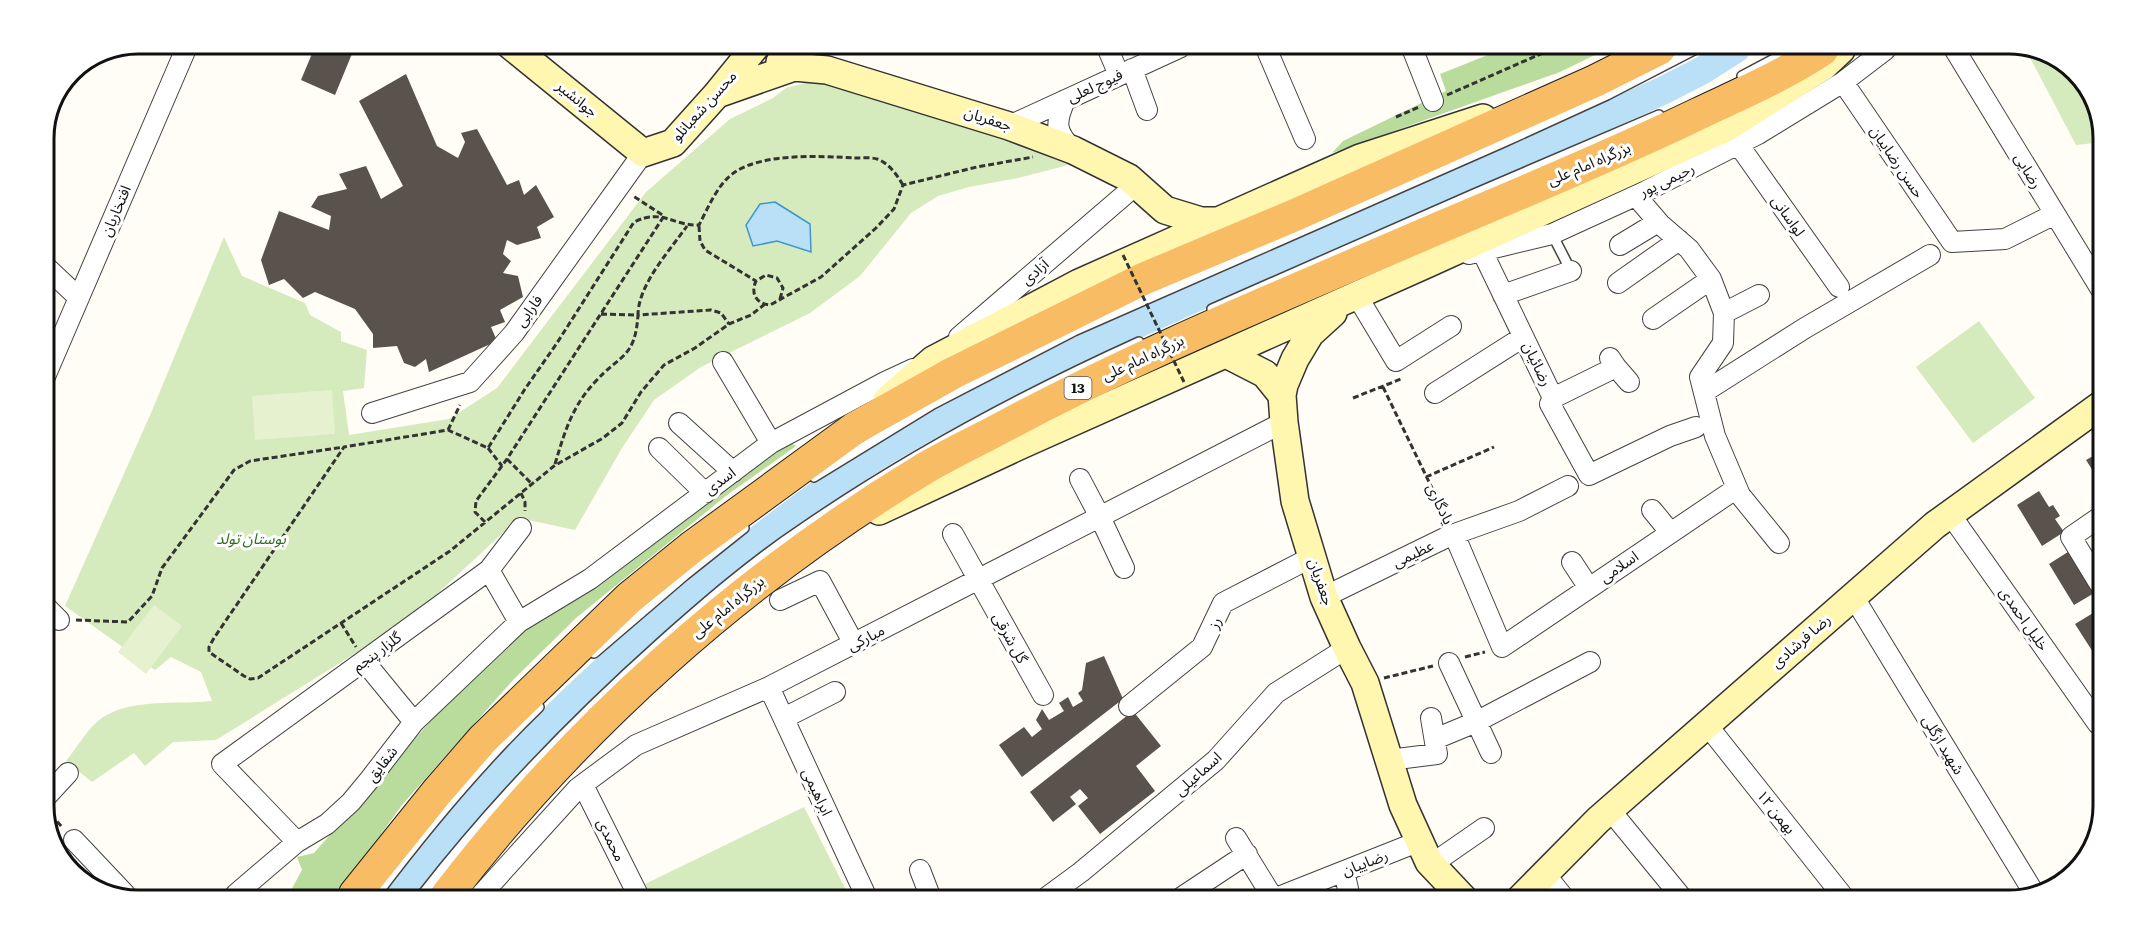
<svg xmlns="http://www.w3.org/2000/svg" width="2147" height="944" font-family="Literata,'Noto Sans Arabic',serif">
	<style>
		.green { fill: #d5ebbd }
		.forest { fill: #b9dc9c }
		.pitch { fill: #e6f2cf }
		.water { fill: #b9e0f7; stroke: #3f96cf; stroke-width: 1.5 }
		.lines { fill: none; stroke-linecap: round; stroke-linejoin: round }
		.river { stroke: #b9e0f7; stroke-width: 28 }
		.building { fill: #5a524d }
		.service-casing { stroke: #444; stroke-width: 12 }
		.minor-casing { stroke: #444; stroke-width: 22 }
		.secondary-casing { stroke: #333; stroke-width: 30 }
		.trunk-casing { stroke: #222; stroke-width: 34 }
		.path { stroke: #333; stroke-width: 3; stroke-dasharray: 6 3; stroke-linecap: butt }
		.service { stroke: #fff; stroke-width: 9 }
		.minor { stroke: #fff; stroke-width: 20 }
		.secondary { stroke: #fff6b0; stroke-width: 27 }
		.trunk { stroke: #f7bc64; stroke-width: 32 }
		.path-bridge { stroke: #333; stroke-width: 3; stroke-dasharray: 6 3; stroke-linecap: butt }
		.labels { text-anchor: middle; stroke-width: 6; stroke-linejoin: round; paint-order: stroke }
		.shield { fill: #fff; stroke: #585858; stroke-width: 1.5 }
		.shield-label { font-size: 14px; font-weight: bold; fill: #111 }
		.street-label { font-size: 15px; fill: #111; stroke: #fff }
		.park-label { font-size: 15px; font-style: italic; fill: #2f6b1f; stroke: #fff }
		.rim { fill: none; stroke: #111; stroke-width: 3 }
	</style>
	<rect width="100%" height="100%" fill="#fffdf5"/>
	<path class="green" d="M2026 50 2045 51 2087 85 2103 132V154L2094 143 2076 145Z
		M826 82 1013 140 1076 163 1018 178 969 187 938 196 911 213 860 276 810 313 701 367 654 400 622 448 575 530 519 518 409 620 216 740 173 742 145 766 134 753 92 782 66 761C75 750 88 729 98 721 127 697 178 705 212 701L201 672 171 657 155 670 65 606 151 413 224 237 242 276 305 303 310 315 341 332V341L367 350 364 388 343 391 349 435 449 419 497 388 646 192 730 119 773 98 786 88 805 83Z
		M1979 321 2035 398 1973 443 1916 367Z
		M804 807 849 896 651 895 645 884Z"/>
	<path class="forest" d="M1503 49H1607L1560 72 1332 153 1343 141 1446 91 1440 74Z
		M789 442 796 446 727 495 576 618 514 679 402 805 338 894H289L302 870 297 857 314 853 443 707 523 632 559 610Z"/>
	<path class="pitch" d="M332 390 335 434 255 440 252 396Z
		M154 605 182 626 146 674 118 652Z"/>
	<path class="water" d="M775 202 810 224 811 252 777 241 753 246 746 225 760 204Z"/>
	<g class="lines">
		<path class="river" d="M400 895C433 853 466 810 502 771 563 706 629 646 697 589 752 543 808 499 869 461 968 399 1076 352 1182 304 1342 231 1504 163 1664 90L1703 70 1736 49"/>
	</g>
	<path class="building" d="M316 44H356L335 95 301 80Z
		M406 74 437 146 458 158 465 142 461 133 477 129 507 185 519 180 524 195 536 185 554 217 537 227 541 238 517 245 507 240 503 254 511 261 503 273 518 276 523 297 500 310 505 322 491 327 497 341 429 372 426 359 415 367 404 363 397 346 373 348V334L355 309 315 292 303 298 284 279 269 285 261 260 279 211 329 230 331 216 311 207 318 196 347 189 339 174 366 166 381 199 403 186 359 101Z
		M2100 452V482L2086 460Z
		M2039 491 2049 507 2053 505 2060 516 2055 519 2064 532 2042 546 2017 505Z
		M2071 550 2096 592 2074 605 2049 564Z
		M2098 610 2099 611 2098 660 2075 624Z
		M1104 656 1123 699 1022 777 999 745 1024 727 1032 737 1042 729 1036 720 1042 709 1049 720 1064 711 1059 703 1068 697 1073 707 1083 701 1078 693 1082 690 1086 663Z
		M1133 711 1161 746 1136 766 1155 791 1100 834 1078 806 1088 798 1080 789 1070 797 1076 804 1053 822 1030 792Z"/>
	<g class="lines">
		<defs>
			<path id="service" d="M1742 76 1791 50
				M1552 234 1571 271
				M1212 309 1474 194 1659 115
				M814 477 933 404 1074 331 1504 142 1607 95 1696 49
				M594 653 685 575 744 528
				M377 894C426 829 480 764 539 707
				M422 895C493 804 573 721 659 644 704 604 751 563 802 529 908 456 1022 395 1139 342"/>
			<path id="minor" d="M1107 47 1119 75
				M1266 48 1305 139
				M1412 48 1433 101
				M1955 50 2102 291
				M1132 69 1147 110
				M1843 82 1952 242 2005 239 2055 214
				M1065 100C1055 123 1055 131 1073 150
				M1009 126 1181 47
				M1738 144 1839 287
				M1636 196 1660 224 1689 249 1711 279 1724 313 1723 343 1700 377 1715 436 1740 495 1779 543
				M1620 245 1658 222
				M1482 251 1553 398 1550 404 1589 475 1670 436 1696 427
				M1469 254 1552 234 1646 191 1758 134 1843 82 1885 50
				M44 265 79 298
				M1618 283 1679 240
				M1503 295 1571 271
				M1357 296 1396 361 1451 326
				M1724 313 1759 295
				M1653 319 1711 279
				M959 337 1136 185
				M723 362 771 443
				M1616 367 1629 382
				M44 379 188 44
				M1704 392 1805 328 1930 255
				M1435 393 1523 337
				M1553 398 1616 367 1610 358
				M372 413 470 382 514 333 643 153
				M679 423 733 472
				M659 448 705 493
				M1080 479 1100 517 1124 568
				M1652 510 1670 532
				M1950 514 2098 724
				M953 534 1043 695
				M1454 534 1502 647 1737 488
				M1572 562 1589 588
				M489 570 519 622
				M2099 583 2071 537 2100 517
				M1853 596 2034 893
				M1324 597 1449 536 1519 511 1568 486
				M780 600 820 581 854 644
				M44 605 59 620
				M364 661 414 722
				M1449 663 1491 753
				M769 687 866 896
				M1129 706 1202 647 1223 603 1312 557
				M784 718 835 692
				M1707 725 1846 900
				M1435 739 1476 722 1590 662
				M1389 760 1437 754 1431 718
				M583 785 638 895
				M44 799 68 773
				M1610 810 1683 899
				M1236 838 1273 898
				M74 840 125 894
				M297 842 222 764 489 570 521 528
				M1432 864 1484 828
				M920 870 930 896 928 897
				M1344 871 1350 898
				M1545 874 1565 899
				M236 894 297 842 327 824 351 802 370 779 414 722 519 622 590 579 771 443 885 382 913 369
				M481 895 578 788 636 745 769 687 1284 422
				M1047 897 1081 872 1216 760 1276 693 1347 648
				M1182 897 1247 854
				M1276 898 1420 841"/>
			<path id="secondary" d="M510 45 643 153 673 143 717 94 756 46
				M780 62 789 68 794 67 796 63 794 56 781 46
				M717 94 794 67 827 70 1009 126 1073 150 1129 178 1165 210 1201 221H1219
				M1333 313 1310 334 1295 359 1284 385 1282 395 1284 422 1295 501 1324 597 1347 648 1365 683 1403 805 1429 862 1463 898
				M1226 354 1265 374 1282 395
				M887 400 933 360 1079 283 1360 158 1483 118
				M879 511 1021 445 1429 263 1726 128 1824 66 1841 50
				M1520 899 1598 820 1935 525 2101 405"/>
			<path id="trunk" d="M355 894 437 792 483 739 629 598 692 547 855 428 953 373 1143 279 1295 215 1595 81 1659 49
				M447 895C577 726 739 581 922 470 947 455 975 442 1001 428 1139 354 1284 295 1427 233 1518 194 1609 157 1698 114 1740 94 1783 76 1822 50"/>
		</defs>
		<use href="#service" class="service-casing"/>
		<use href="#minor" class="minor-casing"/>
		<use href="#secondary" class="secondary-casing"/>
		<use href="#trunk" class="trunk-casing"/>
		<path class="path" d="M1447 95 1552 49
			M1396 117 1419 107
			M699 226 700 241 705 250 756 281
			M780 299 783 288 777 278 766 275 756 281C750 294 757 304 770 305L821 277 876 228 894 209 903 185 977 167 1033 157
			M765 304 751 315 729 324 695 348 664 365 641 392 622 423 603 438 554 466 450 551 258 678 250 679 244 676 209 652V647L214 638 344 447 448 430 488 448 525 389 557 343 634 222C663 208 672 226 699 225 708 208 718 183 735 172 764 153 820 156 854 158 861 158 870 157 877 159 889 163 897 175 903 185
			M601 314 638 315C638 285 670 250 687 226
			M1383 387 1447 519
			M1353 398 1401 379
			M448 430 460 405
			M488 448 502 466
			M507 459 532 484
			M555 464C564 434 572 406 595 382 620 354 635 359 638 315L711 310 721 313 729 324
			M1426 477 1494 447
			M521 493 525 502V511
			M485 522 475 512 476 501 507 459 664 216 633 196
			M76 620 128 622 152 596 162 568 234 470 250 461 344 447
			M341 623 356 647
			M1465 657 1485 652
			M1384 678 1433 666
			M51 815 63 828"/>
		<use href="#service" class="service"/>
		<use href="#minor" class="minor"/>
		<use href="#secondary" class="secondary"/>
		<use href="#trunk" class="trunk"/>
		<path class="path-bridge" d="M1123 255 1184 382"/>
	</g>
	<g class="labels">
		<rect class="shield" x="1064.5" y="377" width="27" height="22" rx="4.5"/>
		<g class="shield-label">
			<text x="1078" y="393">13</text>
		</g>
		<g class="street-label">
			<text transform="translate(1095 86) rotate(-25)" y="5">فیوج لعلی</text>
			<text transform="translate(577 99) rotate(39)" y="5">جوانشیر</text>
			<text transform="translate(704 106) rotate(-48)" y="5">محسن شعبانلو</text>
			<text transform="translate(988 119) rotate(18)" y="5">جعفریان</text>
			<text transform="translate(1897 162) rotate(56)" y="5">حسن رضاییان</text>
			<text transform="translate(1589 164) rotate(-23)" y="5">بزرگراه امام علی</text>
			<text transform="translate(2028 171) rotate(59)" y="5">رضایی</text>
			<text transform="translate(1667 180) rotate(-26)" y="5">رحیمی پور</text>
			<text transform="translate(116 211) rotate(-67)" y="5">افتخاریان</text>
			<text transform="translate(1788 216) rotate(55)" y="5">لواسانی</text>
			<text transform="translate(1035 272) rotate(-41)" y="5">آزادی</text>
			<text transform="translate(529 311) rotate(-54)" y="5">فارابی</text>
			<text transform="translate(1143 358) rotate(-25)" y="5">بزرگراه امام علی</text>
			<text transform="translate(1537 364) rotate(64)" y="5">رضائیان</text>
			<text transform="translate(720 481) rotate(-37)" y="5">اسدی</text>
			<text transform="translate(1440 504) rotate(64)" y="5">یادگاری</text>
			<text transform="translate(1413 554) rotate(-26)" y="5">عظیمی</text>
			<text transform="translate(1619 567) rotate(-35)" y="5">اسلامی</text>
			<text transform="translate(1321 582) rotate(71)" y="5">جعفریان</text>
			<text transform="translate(728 607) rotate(-39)" y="5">بزرگراه امام علی</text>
			<text transform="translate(2024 619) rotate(55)" y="5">خلیل احمدی</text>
			<text transform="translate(1215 623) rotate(-67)" y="5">رز</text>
			<text transform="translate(866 638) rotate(-27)" y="5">مبارکی</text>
			<text transform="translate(1010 638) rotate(61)" y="5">گل شرقی</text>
			<text transform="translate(1801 641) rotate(-41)" y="5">رضا فرشادی</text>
			<text transform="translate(377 652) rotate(-36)" y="5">گلزار پنجم</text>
			<text transform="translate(1943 745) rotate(59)" y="5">شهید ازگلی</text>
			<text transform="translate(382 764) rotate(-52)" y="5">شقایق</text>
			<text transform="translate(1198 774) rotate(-42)" y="5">اسماعیلی</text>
			<text transform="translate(817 792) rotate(65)" y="5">ابراهیمی</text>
			<text transform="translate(1776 812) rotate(51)" y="5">۱۲ بهمن</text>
			<text transform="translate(611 840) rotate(64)" y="5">محمدی</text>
			<text transform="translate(1365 863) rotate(-21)" y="5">رضاییان</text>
		</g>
		<g class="park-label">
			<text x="251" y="544">بوستان تولد</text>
		</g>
	</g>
	<path d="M0 0H2147V944H0ZM138 54H2009A84 84 0 0 1 2093 138V806A84 84 0 0 1 2009 890H138A84 84 0 0 1 54 806V138A84 84 0 0 1 138 54Z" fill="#fff" fill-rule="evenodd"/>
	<path class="rim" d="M138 54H2009A84 84 0 0 1 2093 138V806A84 84 0 0 1 2009 890H138A84 84 0 0 1 54 806V138A84 84 0 0 1 138 54Z"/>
</svg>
